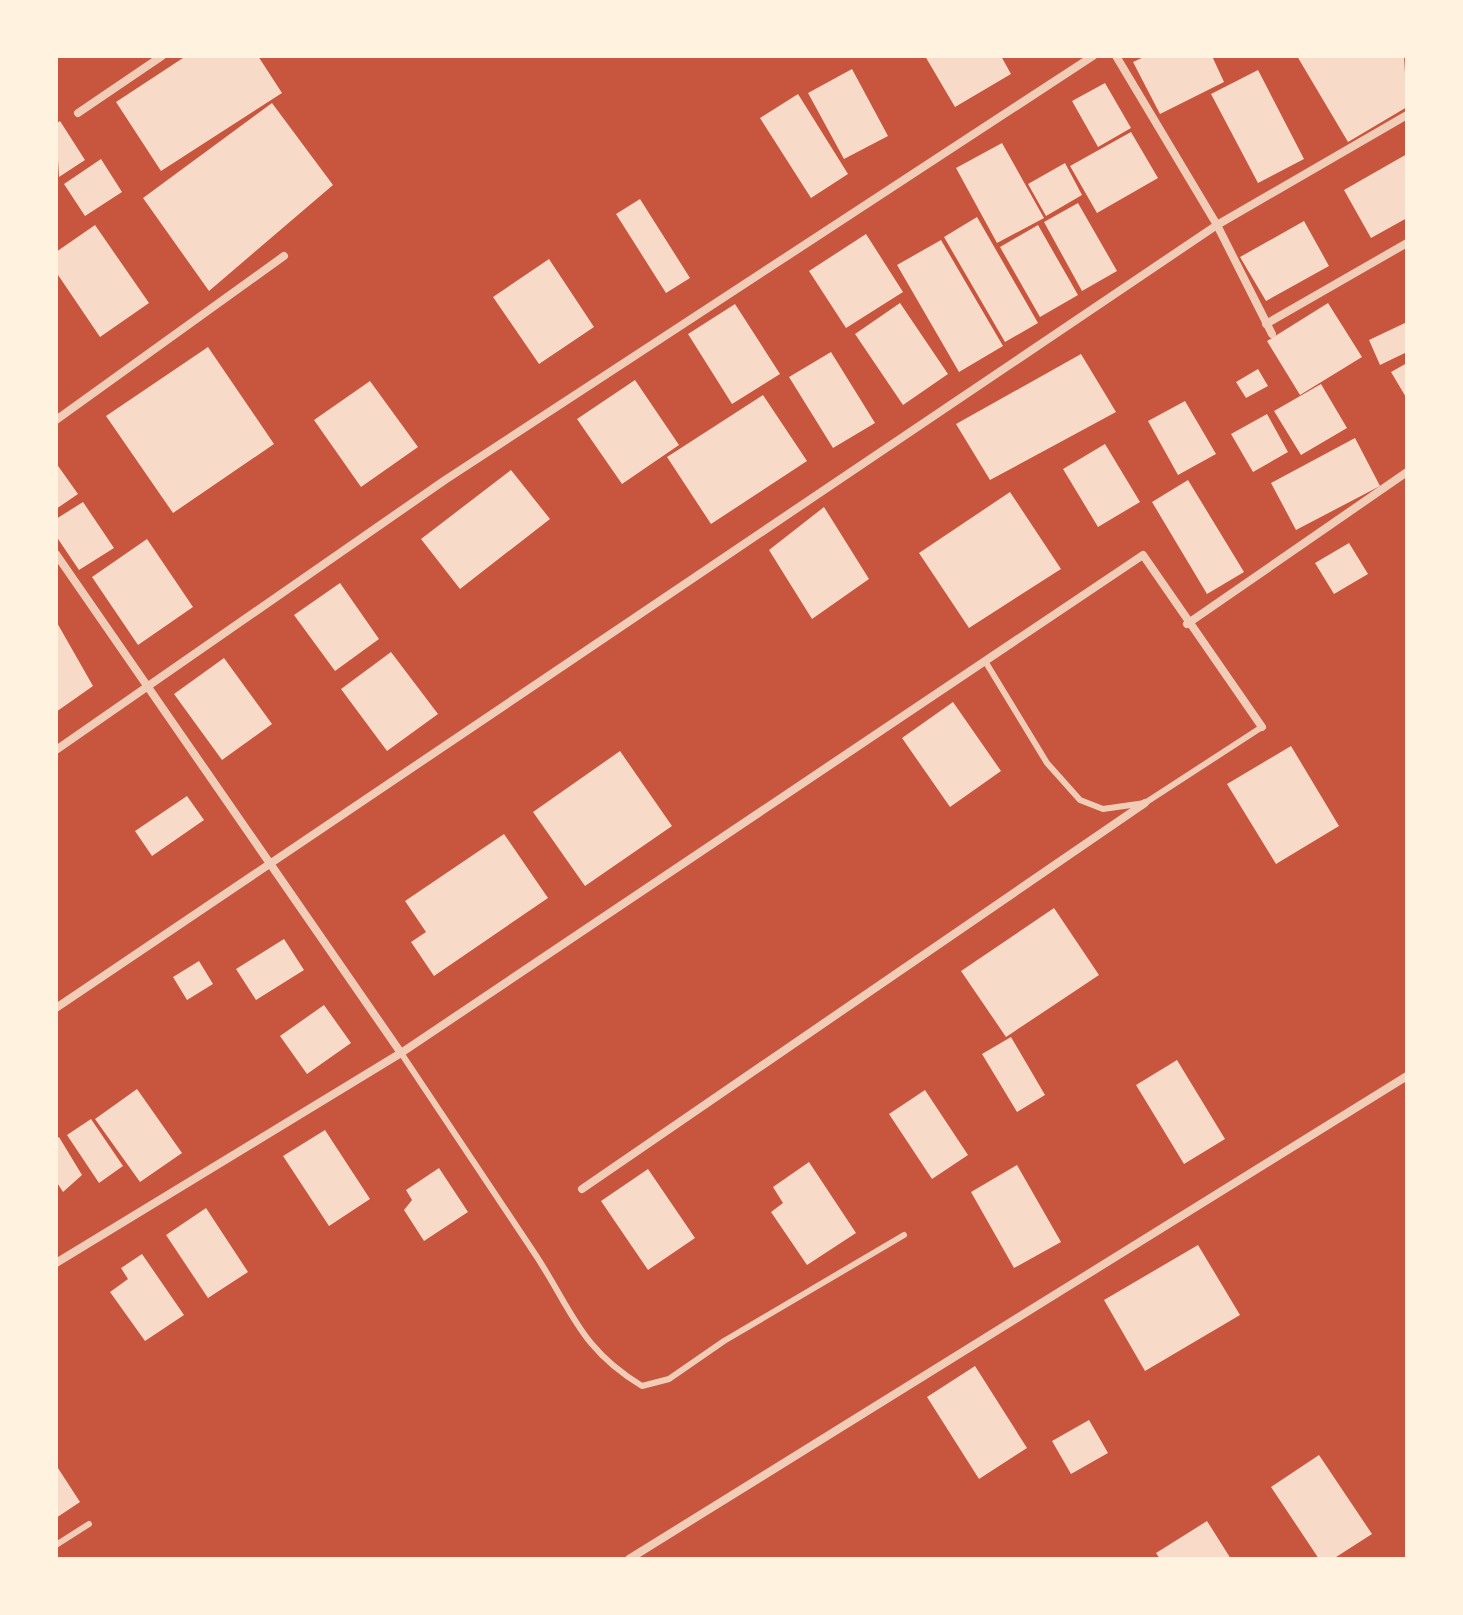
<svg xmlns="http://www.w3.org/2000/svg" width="1463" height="1615" font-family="'Golos Text',sans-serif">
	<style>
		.building { fill: #f7dbc8 }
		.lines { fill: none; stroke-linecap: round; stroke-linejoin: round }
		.service { stroke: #f1ccb7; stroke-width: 6 }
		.minor { stroke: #f1ccb7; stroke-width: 8 }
	</style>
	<rect width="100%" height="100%" fill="#c8553d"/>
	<path class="building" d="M186 56H258L282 93 161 171 116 102Z
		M925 56H1001L1011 74 955 107Z
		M1146 56H1212L1224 82 1160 114 1133 62Z
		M1297 56H1404L1407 107 1348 142Z
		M852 69 888 136 844 159 808 93Z
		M1258 70 1304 159 1258 183 1211 94Z
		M1105 83 1131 128 1098 147 1072 101Z
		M798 94 848 174 811 198 760 118Z
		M272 103 333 185 209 291 143 198Z
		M60 121 85 160 59 177 56 124Z
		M1131 132 1158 178 1097 213 1070 166Z
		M1002 143 1044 218 997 243 956 168Z
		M1407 154V218L1371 238 1344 190Z
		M101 159 122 192 85 216 64 184Z
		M1065 163 1082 195 1046 216 1028 184Z
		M640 199 690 278 666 293 616 214Z
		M1078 203 1117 271 1082 291 1044 222Z
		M977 217 1038 323 1005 342 944 237Z
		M1304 221 1329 266 1266 301 1240 257Z
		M95 225 149 303 100 337 56 272V252Z
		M1038 225 1078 295 1040 317 1000 247Z
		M866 234 903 292 846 328 809 271Z
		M941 240 1003 346 959 372 897 265Z
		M549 259 594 327 539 364 493 297Z
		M900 303 948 374 903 405 855 334Z
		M1328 303 1362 357 1300 395 1267 341Z
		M735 304 780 374 732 404 688 334Z
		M1407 322V352L1380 365 1369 340Z
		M208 347 274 444 173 513 106 416Z
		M831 352 875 423 833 448 789 377Z
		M1081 354 1116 412 990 480 956 424Z
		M1407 363V399L1391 372Z
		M1258 369 1268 386 1246 398 1236 382Z
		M635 380 679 445 622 484 577 419Z
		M370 381 418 447 361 487 314 420Z
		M1321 384 1347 428 1301 455 1274 411Z
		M763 395 807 461 711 524 667 457Z
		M1185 401 1216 454 1178 475 1148 421Z
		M1267 414 1288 452 1253 472 1231 434Z
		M1355 438 1380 486 1296 530 1271 483Z
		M1105 444 1140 502 1098 527 1063 469Z
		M56 463 78 494 56 509Z
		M511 470 550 519 460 589 421 539Z
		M1188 480 1244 572 1207 594 1152 502Z
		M1010 492 1061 569 969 628 919 553Z
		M83 502 114 548 79 570 56 536V519Z
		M824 507 869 579 812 619 769 550Z
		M147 539 193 607 138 645 92 577Z
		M1349 543 1368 574 1334 594 1315 563Z
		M340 583 379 639 335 671 294 615Z
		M56 621 93 686 56 712Z
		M391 652 438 714 387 751 341 689Z
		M224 658 272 724 222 760 174 694Z
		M953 702 1001 771 950 807 902 738Z
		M1291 746 1339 826 1276 864 1227 784Z
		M620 751 672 826 585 886 533 812Z
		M187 796 204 820 152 856 135 831Z
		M504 834 548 898 434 976 411 942 426 932 405 901Z
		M1054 908 1099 975 1006 1037 961 971Z
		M284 939 304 970 256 1000 236 969Z
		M199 961 213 984 187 1000 173 977Z
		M324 1005 351 1043 307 1074 280 1036Z
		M1011 1037 1045 1095 1017 1112 982 1054Z
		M1177 1060 1225 1139 1184 1164 1136 1085Z
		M137 1089 182 1153 140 1182 95 1119Z
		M925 1090 968 1155 932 1179 889 1114Z
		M91 1119 123 1166 99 1183 67 1135Z
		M325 1130 370 1199 329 1226 283 1156Z
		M59 1137 82 1175 63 1192 56 1181V1139Z
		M809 1162 856 1233 807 1265 771 1212 783 1203 773 1187Z
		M1017 1165 1061 1242 1014 1268 971 1192Z
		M439 1168 468 1212 424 1241 404 1210 412 1200 406 1190Z
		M648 1169 695 1238 648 1270 601 1201Z
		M206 1208 248 1272 208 1298 166 1235Z
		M1198 1245 1240 1315 1145 1371 1104 1300Z
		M142 1254 184 1315 145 1341 110 1292 128 1279 121 1268Z
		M975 1366 1027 1448 979 1479 927 1397Z
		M1089 1420 1108 1453 1071 1474 1052 1441Z
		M1319 1455 1372 1534 1333 1559H1319L1271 1487Z
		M56 1465 80 1502 56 1518Z
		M1207 1521 1231 1559H1160L1156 1553Z"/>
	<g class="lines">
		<path class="service" d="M985 661 1047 763 1080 800 1103 809 1145 803 1262 727
			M401 1053C445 1119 489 1185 533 1251 572 1309 578 1347 642 1386L669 1379 724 1341 904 1235
			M56 1545 89 1524"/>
		<path class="minor" d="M1116 56 1217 225 1272 334
			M78 113 162 56
			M1266 324 1407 243
			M56 420 284 256
			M56 554 401 1053
			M1187 624 1407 472
			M56 750 445 480 1093 56
			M56 1008 1217 225 1407 115
			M582 1189 1145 803
			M56 1263 401 1053 1143 555 1262 727
			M629 1559 1407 1076"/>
	</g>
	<rect width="1463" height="1615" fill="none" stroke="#fff3e0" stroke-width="116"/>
</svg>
